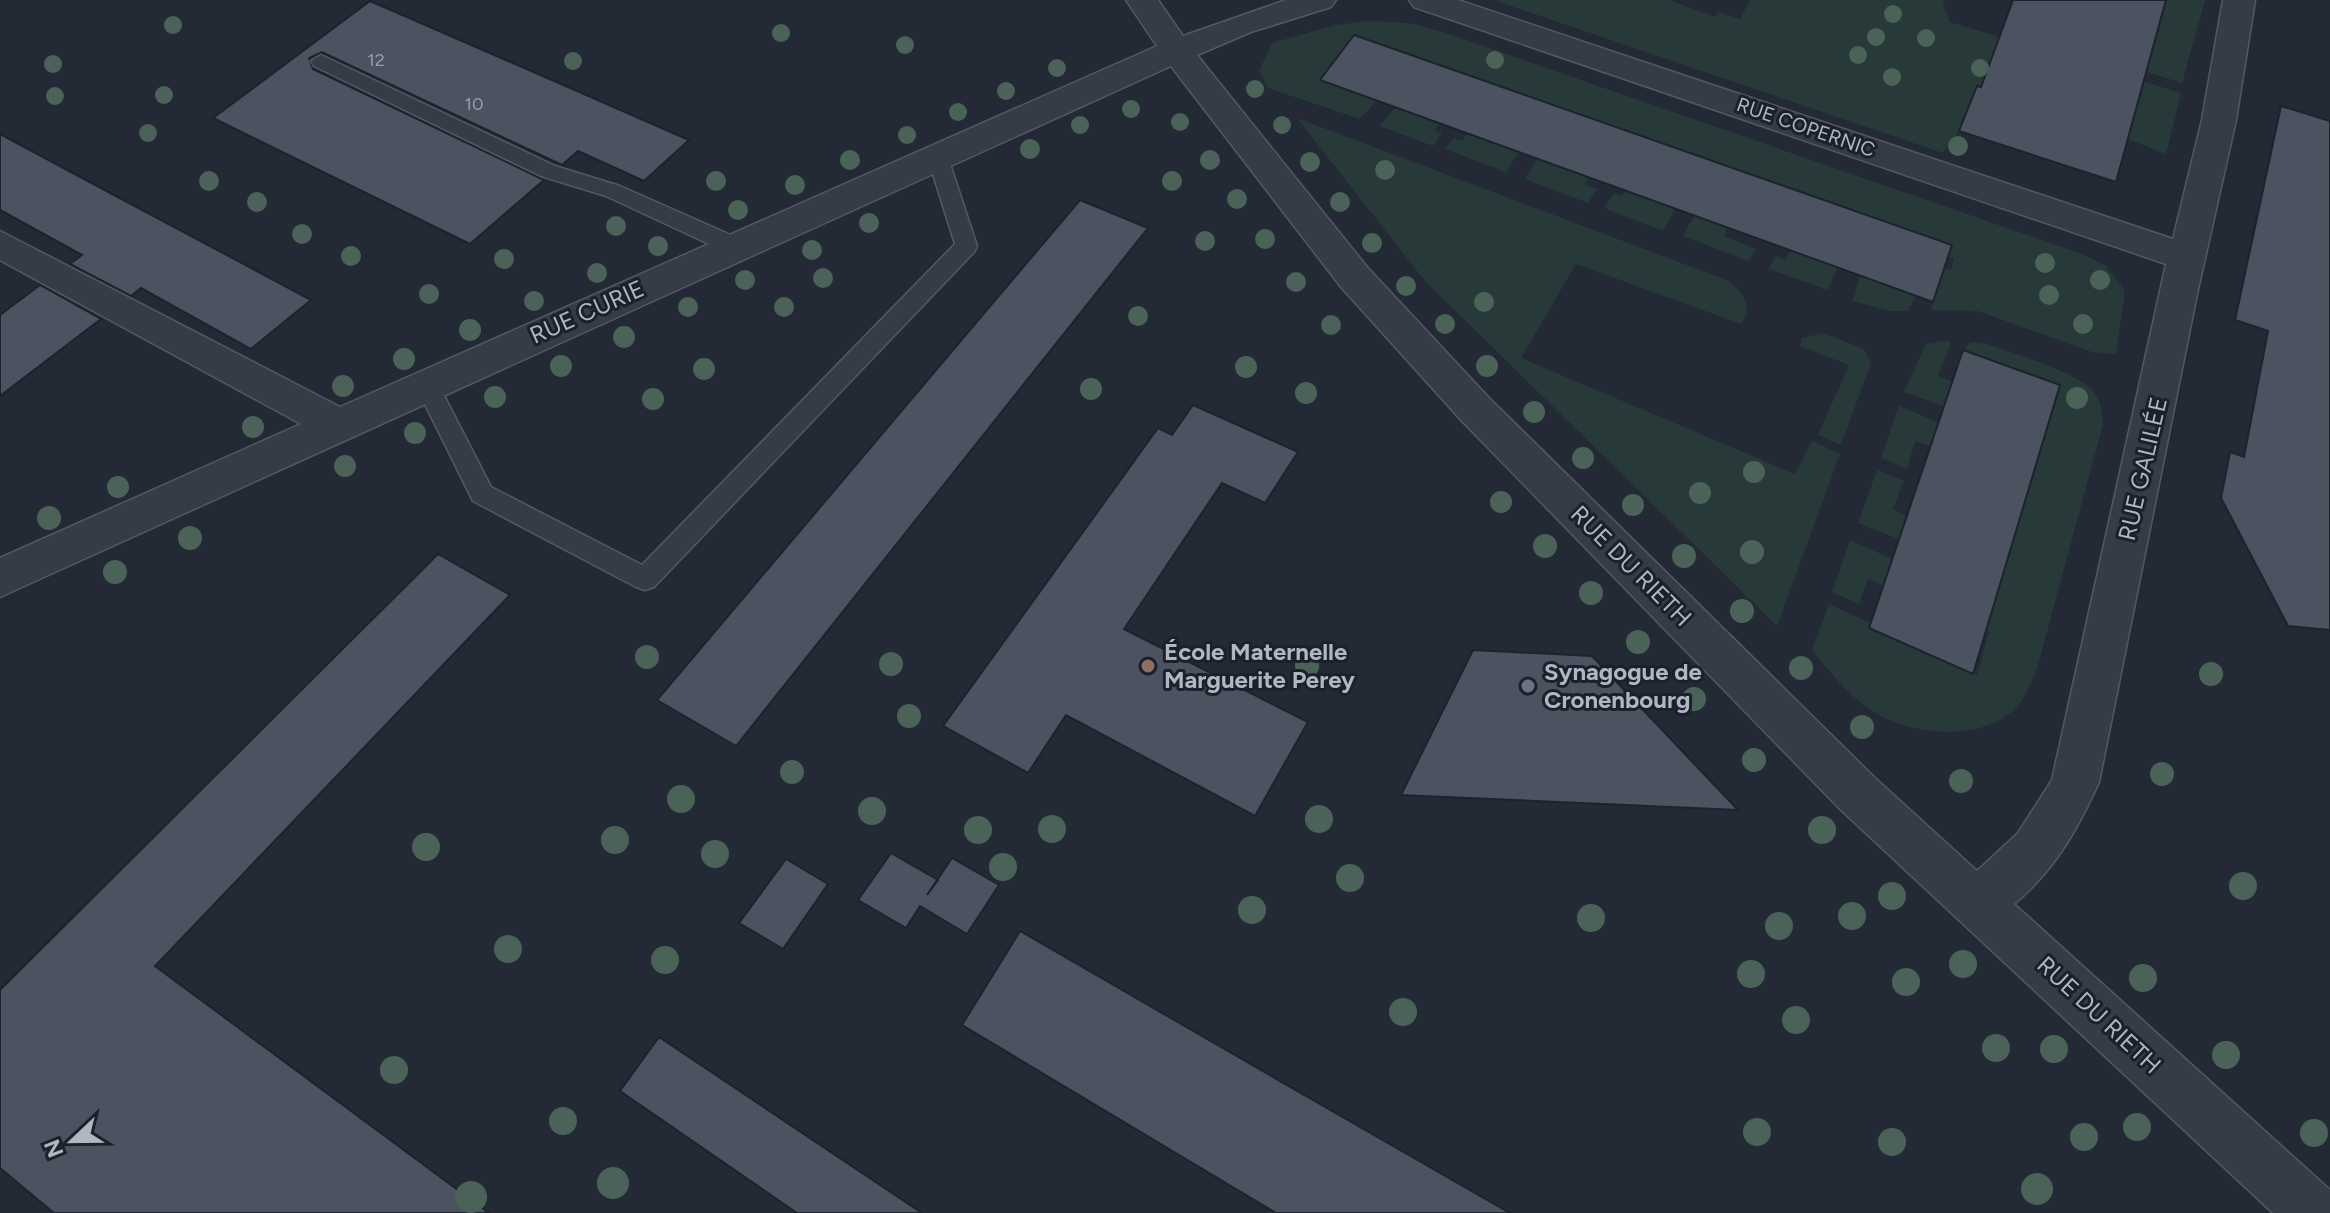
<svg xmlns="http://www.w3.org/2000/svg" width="2330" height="1213" font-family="Figtree,sans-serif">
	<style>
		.green { fill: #28393a }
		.building { fill: #4b5361; stroke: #1d232d; stroke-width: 2 }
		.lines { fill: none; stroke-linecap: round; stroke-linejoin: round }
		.service-casing { stroke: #535964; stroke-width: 3 }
		.minor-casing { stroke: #535964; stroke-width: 3 }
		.service { fill: #363c46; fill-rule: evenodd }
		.minor { fill: #363c46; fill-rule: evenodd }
		.tree { fill: #4a6258 }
		.education-dot { fill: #8d6e63; stroke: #1b212b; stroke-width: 3 }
		.worship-dot { fill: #6b7280; stroke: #1b212b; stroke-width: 3 }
		.labels { text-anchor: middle; stroke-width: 6; stroke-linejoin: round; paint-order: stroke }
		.far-number-label { font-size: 18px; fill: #979daa }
		.far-street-label { font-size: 20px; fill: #b0b6c2; stroke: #1b212b }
		.street-label { font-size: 24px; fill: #b0b6c2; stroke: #1b212b }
		.poi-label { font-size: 24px; font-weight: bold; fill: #b0b6c2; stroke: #1b212b; text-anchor: start }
	</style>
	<rect width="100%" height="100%" fill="#232a35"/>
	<path class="green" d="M1493 0H1669L1715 17 1718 12 1740 19 1750 0H1945L1943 5 1950 22 2181 93 2166 154 2128 139 2135 117 2077 97 2003 94 1977 86 1959 131 1943 153Z
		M2166 0H2205L2182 83 2003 27 2009 11 2156 33 2163 13 2151 9 2164 6Z
		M1368 21 1409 23 1440 31 2085 255 2106 266 2125 291 2116 354 2092 352 1978 311 1931 310 1944 268 1951 270 1954 259 1354 35 1320 80 1376 101 1360 119 1268 88 1259 71 1272 43 1336 25Z
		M1395 108 1440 123 1434 130 1442 133 1433 146 1380 126Z
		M1297 118 1729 281C1744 293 1754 307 1741 324L1576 264 1521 358 1795 474 1812 441 1840 454 1777 626 1425 281Z
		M1468 133 1519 152 1506 172 1445 149 1454 138 1462 141Z
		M1537 159 1589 178 1585 184 1597 189 1588 203 1525 179Z
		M1625 191 1675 209 1663 231 1604 208 1614 193 1621 196Z
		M1694 216 1727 227 1724 236 1756 249 1749 261 1683 236Z
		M1790 250 1837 267 1828 290 1769 269 1775 256 1786 260Z
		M1860 276 1916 296 1908 311H1889L1853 301Z
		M1823 333 1864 349 1871 363 1841 445 1818 435 1849 365 1800 346 1802 338Z
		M1948 340 1951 343 1938 376 1953 382 1943 406 1904 392 1926 344Z
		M1971 342 1987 344C2013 354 2079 371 2095 394 2102 403 2102 414 2103 424L2038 665C2031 682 2025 701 2010 713 1977 740 1915 735 1879 715 1852 700 1831 673 1812 650L1829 604 1870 623 1869 628 1977 675 1989 632 1986 631 2059 386 1963 350Z
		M1899 406 1938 422 1930 446 1915 441 1907 469 1881 458Z
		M1877 470 1904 481 1893 509 1907 516 1899 539 1858 523Z
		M1850 540 1892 559 1883 586 1868 579 1859 604 1832 592Z"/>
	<path class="building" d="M2013 0H2166L2116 182 1959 131 1977 86 1981 87Z
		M370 1 545 77 689 140 644 181 578 151 562 165 322 52 309 58 313 69 544 180 470 244 213 118Z
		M1354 35 1952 245 1933 302 1320 80Z
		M2281 106 2330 121V630L2288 626 2221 498 2230 452 2244 457 2268 331 2235 320Z
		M0 134 99 187 311 300 251 349 141 288 131 296 70 264 82 255 0 210Z
		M1080 200 1148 228 736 746 657 700Z
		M40 285 101 319 0 396V315Z
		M1963 350 2060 385 1973 674 1869 628Z
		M1193 405 1298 452 1265 503 1222 483 1124 629 1308 722 1255 816 1066 715 1028 773 943 726 1158 428 1172 435Z
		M438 554 510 595 155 966 489 1213H54L0 1168V990Z
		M1473 650 1592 656 1738 810 1401 795Z
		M891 853 938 880 927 895 952 858 999 885 967 934 920 906 906 928 858 900Z
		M786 859 828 884 783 949 739 923Z
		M1020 931 1325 1107 1510 1213H1276L962 1025Z
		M659 1037 922 1213H797L620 1091Z"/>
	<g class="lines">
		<defs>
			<path id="service" d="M321 55 555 166 620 186 742 240 745 246 742 252H726L606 196 541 176 314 66 311 61Z
				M937 148 947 155 977 246 974 252 654 587 645 590 636 587 473 501 415 384 419 378H435L491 487 642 565 955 244 927 155Z"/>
			<path id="minor" d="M1126 0H1158L1183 36 1286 0H1336L1331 7 1251 32 1197 55 1367 267 1489 398 1875 778 1977 871 2018 833 2052 780 2166 264 1414 7 1409 0H1458L2173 239 2202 120 2223 0H2255L2236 120 2197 294 2099 782C2077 830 2055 870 2014 904L2330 1190V1213H2273L1841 810 1461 420 1341 287 1171 66 0 597V558L301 424 0 260V231L340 407 1157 46Z"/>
		</defs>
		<use href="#service" class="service-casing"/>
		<use href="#minor" class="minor-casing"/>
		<use href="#service" class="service"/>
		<use href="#minor" class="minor"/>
	</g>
	<g class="tree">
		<circle cx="1893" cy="14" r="9"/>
		<circle cx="173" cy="25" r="9"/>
		<circle cx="781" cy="33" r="9"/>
		<circle cx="1876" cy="37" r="9"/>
		<circle cx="1926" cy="38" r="9"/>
		<circle cx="905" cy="45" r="9"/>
		<circle cx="1858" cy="55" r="9"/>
		<circle cx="1495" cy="60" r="9"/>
		<circle cx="573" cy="61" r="9"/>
		<circle cx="53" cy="64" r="9"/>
		<circle cx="1057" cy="68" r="9"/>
		<circle cx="1980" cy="68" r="9"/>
		<circle cx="1892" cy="77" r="9"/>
		<circle cx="1255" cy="89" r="9"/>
		<circle cx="1006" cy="91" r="9"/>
		<circle cx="164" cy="95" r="9"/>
		<circle cx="55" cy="96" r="9"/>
		<circle cx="1131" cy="109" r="9"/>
		<circle cx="958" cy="112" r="9"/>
		<circle cx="1180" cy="122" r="9"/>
		<circle cx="1080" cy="125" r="9"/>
		<circle cx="1282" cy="125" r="9"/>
		<circle cx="148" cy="133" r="9"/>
		<circle cx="907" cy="135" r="9"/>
		<circle cx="1958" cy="146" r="10"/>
		<circle cx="1030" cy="149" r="10"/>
		<circle cx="850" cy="160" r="10"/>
		<circle cx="1210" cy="160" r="10"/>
		<circle cx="1310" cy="162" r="10"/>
		<circle cx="1385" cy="170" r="10"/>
		<circle cx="209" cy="181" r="10"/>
		<circle cx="716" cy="181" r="10"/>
		<circle cx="1172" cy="181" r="10"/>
		<circle cx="795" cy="185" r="10"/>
		<circle cx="1237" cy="199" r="10"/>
		<circle cx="257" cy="202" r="10"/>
		<circle cx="1340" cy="202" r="10"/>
		<circle cx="738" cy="210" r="10"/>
		<circle cx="869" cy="223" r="10"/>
		<circle cx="616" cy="226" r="10"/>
		<circle cx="302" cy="234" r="10"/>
		<circle cx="1265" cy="239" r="10"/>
		<circle cx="1205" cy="241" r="10"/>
		<circle cx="1372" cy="243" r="10"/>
		<circle cx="658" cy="246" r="10"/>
		<circle cx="812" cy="250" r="10"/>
		<circle cx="351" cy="256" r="10"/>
		<circle cx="504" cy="259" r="10"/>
		<circle cx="2045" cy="263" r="10"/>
		<circle cx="597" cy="273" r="10"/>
		<circle cx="823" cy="278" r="10"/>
		<circle cx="745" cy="280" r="10"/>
		<circle cx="2100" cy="280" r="10"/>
		<circle cx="1296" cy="282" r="10"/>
		<circle cx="1406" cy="286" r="10"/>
		<circle cx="429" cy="294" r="10"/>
		<circle cx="2049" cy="295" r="10"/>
		<circle cx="534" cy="301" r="10"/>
		<circle cx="1484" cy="302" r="10"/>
		<circle cx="688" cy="307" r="10"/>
		<circle cx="784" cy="307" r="10"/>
		<circle cx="1138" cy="316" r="10"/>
		<circle cx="1445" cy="324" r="10"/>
		<circle cx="2083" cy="324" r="10"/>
		<circle cx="1331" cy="325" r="10"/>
		<circle cx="470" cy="330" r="11"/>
		<circle cx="624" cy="337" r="11"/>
		<circle cx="404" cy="359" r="11"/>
		<circle cx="561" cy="366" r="11"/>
		<circle cx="1487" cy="366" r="11"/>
		<circle cx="1246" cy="367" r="11"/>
		<circle cx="704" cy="369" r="11"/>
		<circle cx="343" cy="386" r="11"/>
		<circle cx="1091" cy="389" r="11"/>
		<circle cx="1306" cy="393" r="11"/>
		<circle cx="495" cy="397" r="11"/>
		<circle cx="2077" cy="398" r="11"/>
		<circle cx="653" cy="399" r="11"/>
		<circle cx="1534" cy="412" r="11"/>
		<circle cx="253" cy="427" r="11"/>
		<circle cx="415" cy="433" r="11"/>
		<circle cx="1583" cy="458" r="11"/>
		<circle cx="345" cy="466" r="11"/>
		<circle cx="1754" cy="472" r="11"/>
		<circle cx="118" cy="487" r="11"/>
		<circle cx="1700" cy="493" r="11"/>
		<circle cx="1501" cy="502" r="11"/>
		<circle cx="1633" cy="505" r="11"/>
		<circle cx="49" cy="518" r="12"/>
		<circle cx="190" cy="538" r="12"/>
		<circle cx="1545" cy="546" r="12"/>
		<circle cx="1752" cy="552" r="12"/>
		<circle cx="1684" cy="556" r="12"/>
		<circle cx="115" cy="572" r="12"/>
		<circle cx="1591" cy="593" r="12"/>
		<circle cx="1742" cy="611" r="12"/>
		<circle cx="1638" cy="642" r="12"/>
		<circle cx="647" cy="657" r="12"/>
		<circle cx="891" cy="664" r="12"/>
		<circle cx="1307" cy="666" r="12"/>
		<circle cx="1801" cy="668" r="12"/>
		<circle cx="2211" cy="674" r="12"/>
		<circle cx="1694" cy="699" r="12"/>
		<circle cx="909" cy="716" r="12"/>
		<circle cx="1862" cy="727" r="12"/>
		<circle cx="1754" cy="760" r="12"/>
		<circle cx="792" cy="772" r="12"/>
		<circle cx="2162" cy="774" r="12"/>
		<circle cx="1961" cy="781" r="12"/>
		<circle cx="681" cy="799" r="14"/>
		<circle cx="872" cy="811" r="14"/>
		<circle cx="1319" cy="819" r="14"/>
		<circle cx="1052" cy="829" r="14"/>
		<circle cx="978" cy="830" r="14"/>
		<circle cx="1822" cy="830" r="14"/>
		<circle cx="615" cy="840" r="14"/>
		<circle cx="426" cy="847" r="14"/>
		<circle cx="715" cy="854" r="14"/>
		<circle cx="1003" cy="867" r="14"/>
		<circle cx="1350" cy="878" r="14"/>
		<circle cx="2243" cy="886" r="14"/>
		<circle cx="1892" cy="896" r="14"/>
		<circle cx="1252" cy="910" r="14"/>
		<circle cx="1852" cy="916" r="14"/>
		<circle cx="1591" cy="918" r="14"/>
		<circle cx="1779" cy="926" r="14"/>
		<circle cx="508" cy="949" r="14"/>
		<circle cx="665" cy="960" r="14"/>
		<circle cx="1963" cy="964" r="14"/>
		<circle cx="1751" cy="974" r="14"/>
		<circle cx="2143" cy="978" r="14"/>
		<circle cx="1906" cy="982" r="14"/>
		<circle cx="1403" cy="1012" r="14"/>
		<circle cx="1796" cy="1020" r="14"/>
		<circle cx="1996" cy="1048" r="14"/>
		<circle cx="2054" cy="1049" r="14"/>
		<circle cx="2226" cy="1055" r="14"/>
		<circle cx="394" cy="1070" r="14"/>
		<circle cx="563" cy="1121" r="14"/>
		<circle cx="2137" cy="1127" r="14"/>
		<circle cx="1757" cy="1132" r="14"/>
		<circle cx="2314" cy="1133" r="14"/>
		<circle cx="2084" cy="1137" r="14"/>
		<circle cx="1892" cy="1142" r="14"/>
		<circle cx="613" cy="1183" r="16"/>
		<circle cx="2037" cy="1189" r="16"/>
		<circle cx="471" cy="1197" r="16"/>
	</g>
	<circle class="education-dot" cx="1148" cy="666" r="8"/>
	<circle class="worship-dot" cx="1528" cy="686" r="8"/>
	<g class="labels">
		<g class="far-number-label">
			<text x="376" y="66">12</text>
			<text x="474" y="110">10</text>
		</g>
		<g class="far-street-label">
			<text transform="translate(1806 127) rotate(19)" y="7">RUE COPERNIC</text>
		</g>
		<g class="street-label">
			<text transform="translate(587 312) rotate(-24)" y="8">RUE CURIE</text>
			<text transform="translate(2143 469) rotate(-77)" y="8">RUE GALILÉE</text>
			<text transform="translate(1631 566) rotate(45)" y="8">RUE DU RIETH</text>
			<text transform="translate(2099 1015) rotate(43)" y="8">RUE DU RIETH</text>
		</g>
		<g class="poi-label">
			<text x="1164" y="660">École Maternelle<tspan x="1164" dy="28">Marguerite Perey</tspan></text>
			<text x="1544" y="680">Synagogue de<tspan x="1544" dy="28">Cronenbourg</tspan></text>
		</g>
	</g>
	<g transform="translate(72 1141) rotate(248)" stroke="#1b212b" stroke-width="6" paint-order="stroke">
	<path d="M0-6L14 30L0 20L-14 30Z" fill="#b0b6c2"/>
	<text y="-12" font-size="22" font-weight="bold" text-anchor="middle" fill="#b0b6c2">N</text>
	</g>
</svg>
